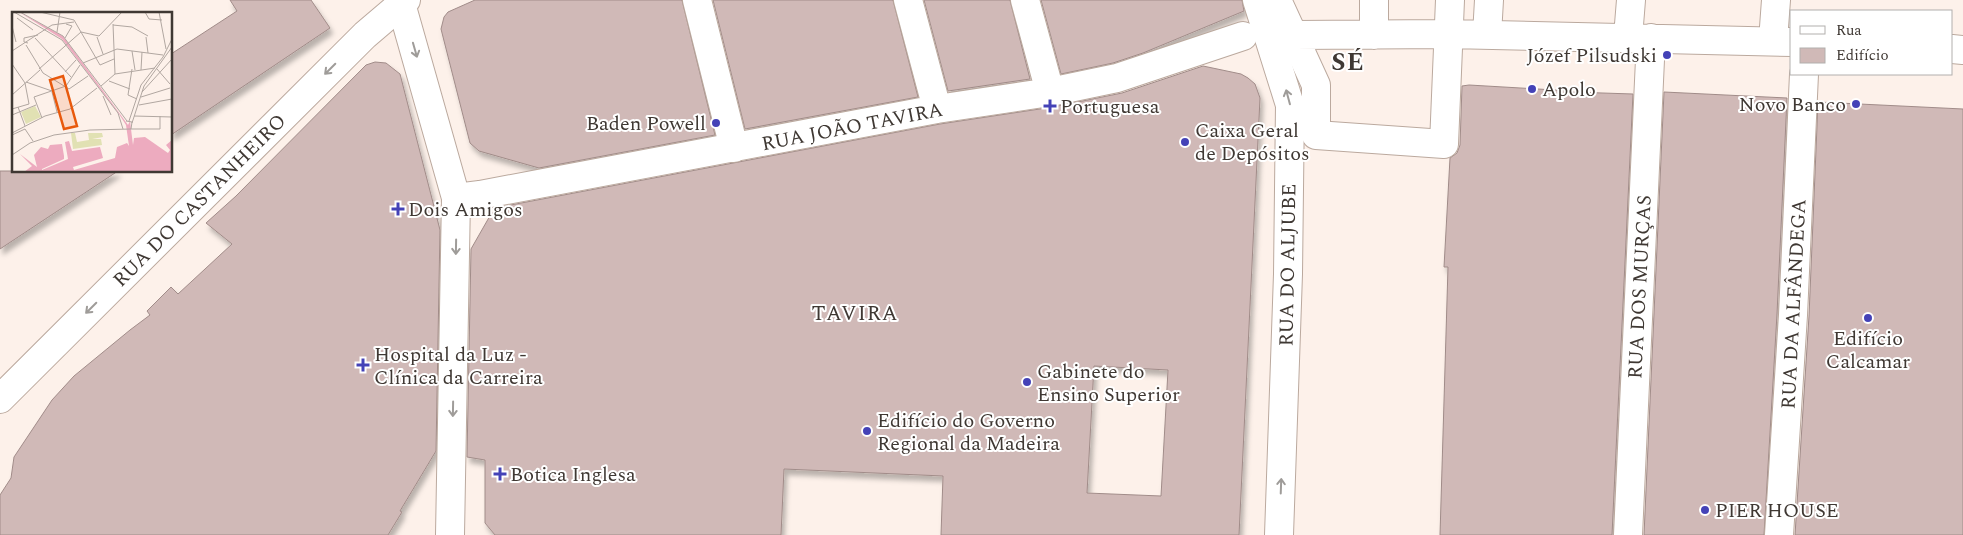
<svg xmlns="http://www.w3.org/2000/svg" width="1963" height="535" font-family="Spectral,serif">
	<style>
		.building { fill: #d0b9b7; stroke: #a18c89; fill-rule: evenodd; filter: url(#shadow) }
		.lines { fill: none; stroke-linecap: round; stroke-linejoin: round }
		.pedestrian-casing { stroke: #bba99e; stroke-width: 30 }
		.minor-casing { stroke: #bba99e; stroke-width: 30 }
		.tertiary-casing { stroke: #bba99e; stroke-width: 30 }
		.pedestrian { stroke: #fff; stroke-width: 28 }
		.minor { stroke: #fff; stroke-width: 28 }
		.tertiary { stroke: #fff; stroke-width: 28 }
		.oneway { stroke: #9f9c99 }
		.poi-dot { fill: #4442b7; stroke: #fff; stroke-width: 2 }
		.labels { text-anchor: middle; stroke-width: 4; stroke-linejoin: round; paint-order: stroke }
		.poi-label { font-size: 20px; fill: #3f3833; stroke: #fff; text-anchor: start }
		.street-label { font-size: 20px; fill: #3f3833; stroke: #fff }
		.neighbourhood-label { font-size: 21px; letter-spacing: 1px; fill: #3f3833; stroke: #fff }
		.district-label { font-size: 25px; font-weight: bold; letter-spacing: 1px; fill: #3f3833; stroke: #fff }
		.inset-road { fill: none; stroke: #b1a7a1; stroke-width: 1 }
		.view { fill: #e8590c; fill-opacity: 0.15; stroke: #e8590c; stroke-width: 2.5 }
		.inset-edge { fill: none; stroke: #3f3833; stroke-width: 2.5 }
	</style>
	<defs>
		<filter id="shadow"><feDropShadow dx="3" dy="5.5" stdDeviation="2.5" flood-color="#0004"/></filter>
	</defs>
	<rect width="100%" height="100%" fill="#fdf1ea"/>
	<path class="building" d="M230 0H311L330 28 171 135V54L237 11Z
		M475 0H682L715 135 539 168 479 151 470 143 441 29 444 17 448 12Z
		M713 0H893L918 97 745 129Z
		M924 0H1010L1030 79 948 91Z
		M1041 0H1242L1244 11 1143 53 1113 63 1061 74Z
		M375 62 386 63 400 74 440 230 436 451 400 511 402 512 388 535H0V495L11 478 14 457 52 400 74 376 130 330 150 315 147 311 171 287 178 294 232 244 206 223 236 196 366 65Z
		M1203 66 1241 74 1248 78 1255 84 1260 98 1239 535H941L943 476 784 469 781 535H495L485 523V460L467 457 471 249 491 214 500 207 940 124 1053 107 1122 93ZM1094 366 1168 370 1161 496 1087 493Z
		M1469 85 1572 91V92L1633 94 1612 535H1440L1448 267H1444L1450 158 1457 153 1460 145 1462 86Z
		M1664 92 1787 98 1777 314 1764 535H1644Z
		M1818 102 1963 109V535H1795L1809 316Z
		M0 171H118L0 249Z"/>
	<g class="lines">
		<defs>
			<path id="pedestrian" d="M697 0 734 148
				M908 0 937 109
				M1025 0 1050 92
				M1277 0 1316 85V135L1444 144 1450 0
				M1294 35 1448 34 1792 42
				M1374 35V0
				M1487 35 1489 0
				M1628 37 1631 0
				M1773 41 1776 0
				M1952 49 1963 50
				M456 198 480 195 937 109 1050 92 1117 78 1243 36
				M1628 535 1651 38
				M1779 535 1793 315 1804 74"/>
			<path id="minor" d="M1257 0 1290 105 1288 274 1279 535
				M0 399 365 35 406 0"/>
			<path id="tertiary" d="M400 0 456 198 450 535"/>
		</defs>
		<use href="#pedestrian" class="pedestrian-casing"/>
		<use href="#minor" class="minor-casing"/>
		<use href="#tertiary" class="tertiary-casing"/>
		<use href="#pedestrian" class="pedestrian"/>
		<use href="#minor" class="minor"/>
		<use href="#tertiary" class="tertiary"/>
	</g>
	<defs><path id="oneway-shaft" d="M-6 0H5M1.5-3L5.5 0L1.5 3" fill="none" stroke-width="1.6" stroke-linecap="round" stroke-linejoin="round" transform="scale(1.25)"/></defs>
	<g class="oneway">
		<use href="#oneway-shaft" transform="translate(415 50) rotate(74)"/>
		<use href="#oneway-shaft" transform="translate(330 69) rotate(135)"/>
		<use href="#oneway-shaft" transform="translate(1288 97) rotate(-105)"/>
		<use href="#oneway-shaft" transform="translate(456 247) rotate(91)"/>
		<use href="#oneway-shaft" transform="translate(91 308) rotate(135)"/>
		<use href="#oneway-shaft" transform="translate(453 409) rotate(91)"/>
		<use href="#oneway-shaft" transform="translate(1281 486) rotate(-88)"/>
	</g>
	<g class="poi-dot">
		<circle cx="1667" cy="55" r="5"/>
		<circle cx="1532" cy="89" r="5"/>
		<circle cx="1856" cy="104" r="5"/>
		<path d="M1047.5 98.5h5v5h5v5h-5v5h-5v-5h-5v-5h5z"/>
		<circle cx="716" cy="123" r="5"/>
		<circle cx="1185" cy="142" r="5"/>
		<path d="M395.5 201.5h5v5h5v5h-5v5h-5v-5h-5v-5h5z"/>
		<circle cx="1868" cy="318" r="5"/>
		<path d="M360.5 357.5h5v5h5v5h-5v5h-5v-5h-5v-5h5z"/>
		<circle cx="1027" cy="382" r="5"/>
		<circle cx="867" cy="431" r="5"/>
		<path d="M497.5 466.5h5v5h5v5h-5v5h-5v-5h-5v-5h5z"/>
		<circle cx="1705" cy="510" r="5"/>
	</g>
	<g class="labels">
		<g class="poi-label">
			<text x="1657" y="62" text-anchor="end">Józef Pilsudski</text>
			<text x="1542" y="96">Apolo</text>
			<text x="1846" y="111" text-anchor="end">Novo Banco</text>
			<text x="1060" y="113">Portuguesa</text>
			<text x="706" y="130" text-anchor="end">Baden Powell</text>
			<text x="1195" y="137">Caixa Geral<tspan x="1195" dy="23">de Depósitos</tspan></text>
			<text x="408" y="216">Dois Amigos</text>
			<text x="1868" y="345" text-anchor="middle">Edifício<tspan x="1868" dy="23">Calcamar</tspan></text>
			<text x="374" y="361">Hospital da Luz -<tspan x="374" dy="23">Clínica da Carreira</tspan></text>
			<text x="1037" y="378">Gabinete do<tspan x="1037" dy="23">Ensino Superior</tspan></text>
			<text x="877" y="427">Edifício do Governo<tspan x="877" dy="23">Regional da Madeira</tspan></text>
			<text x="510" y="481">Botica Inglesa</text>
			<text x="1715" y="517">PIER HOUSE</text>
		</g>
		<g class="street-label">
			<text transform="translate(852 126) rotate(-11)" y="7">RUA JOÃO TAVIRA</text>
			<text transform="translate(199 200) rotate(-45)" y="7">RUA DO CASTANHEIRO</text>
			<text transform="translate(1287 265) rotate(-89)" y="7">RUA DO ALJUBE</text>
			<text transform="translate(1639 287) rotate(-87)" y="7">RUA DOS MURÇAS</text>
			<text transform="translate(1793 304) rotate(-87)" y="7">RUA DA ALFÂNDEGA</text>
		</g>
		<g class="neighbourhood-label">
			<text x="855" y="320">TAVIRA</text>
		</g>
		<g class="district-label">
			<text x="1348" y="70">SÉ</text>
		</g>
	</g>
	<g transform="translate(12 12)">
		<rect width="160" height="160" fill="#fdf1ea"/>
		<path d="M23 94 29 105 14 112 9 100ZM59 121H63L65 130 77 128 76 121H90L91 125 80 127H89L90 133 61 137Z" fill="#e1e1b3"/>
		<path d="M7 0 51 24 116 113 118 109 121 133 122 126 133 125 156 141 158 138 154 133 160 128V160H12L20 154 8 142 25 155 22 143 29 135 36 137 38 133 50 132 52 144V147L30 157V158L56 147 53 130 57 129 60 139 88 135 91 146 61 155 62 158 103 146 105 135 115 131 117 134 114 113 107 102 50 27Z" fill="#edabbf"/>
		<path class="inset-road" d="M2 0 50 28 106 101 111 117M8 0 51 24 115 109M28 0 62 8 88 53 102 47M133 0 137 7 150 8M147 0 154 37M5 6 21 18M101 12 103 62M101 13 120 15 136 24M0 14 4 30M45 20 48 0M69 20 87 24 110 0M85 25 91 42M134 25 136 41M23 26 59 65M53 26 60 14 54 12M16 31 12 30V26L26 23M14 33 31 61 57 77 76 64M0 39 40 13 62 10M120 39 123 58M71 51 105 37 151 43M0 52 13 71M27 57 69 20M120 57 116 83 125 87M145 57 158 72M129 58 130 40M53 60 64 48M97 69 118 77M14 70 40 79M89 74 103 62 143 56M40 80 45 100M130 80 160 47M0 83 28 58M91 84 99 103M129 85 158 76M160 87V61M127 93 160 87M6 95 13 114M0 97 17 92 13 71M0 103 24 93M122 104 160 105M30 106 22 85 54 74 68 53M117 109 129 73 151 45 160 27M120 111 132 74 160 35M119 117H148V104M0 121 33 104 58 97 85 76M0 123 13 117 21 129M0 143 18 131 42 123 78 118 119 117 120 110 114 109"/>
		<path class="view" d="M51 64 65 114 52 117 38 68Z"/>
		<rect width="160" height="160" class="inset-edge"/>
	</g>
	<rect x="1790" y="10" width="162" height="65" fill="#ffffff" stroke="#b2afad"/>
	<rect x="1800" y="26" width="25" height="8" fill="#ffffff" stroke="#b2afad"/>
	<text x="1836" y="35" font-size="15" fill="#3f3833">Rua</text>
	<rect x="1800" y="48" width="25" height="15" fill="#d0b9b7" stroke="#b2afad"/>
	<text x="1836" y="60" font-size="15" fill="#3f3833">Edifício</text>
</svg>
